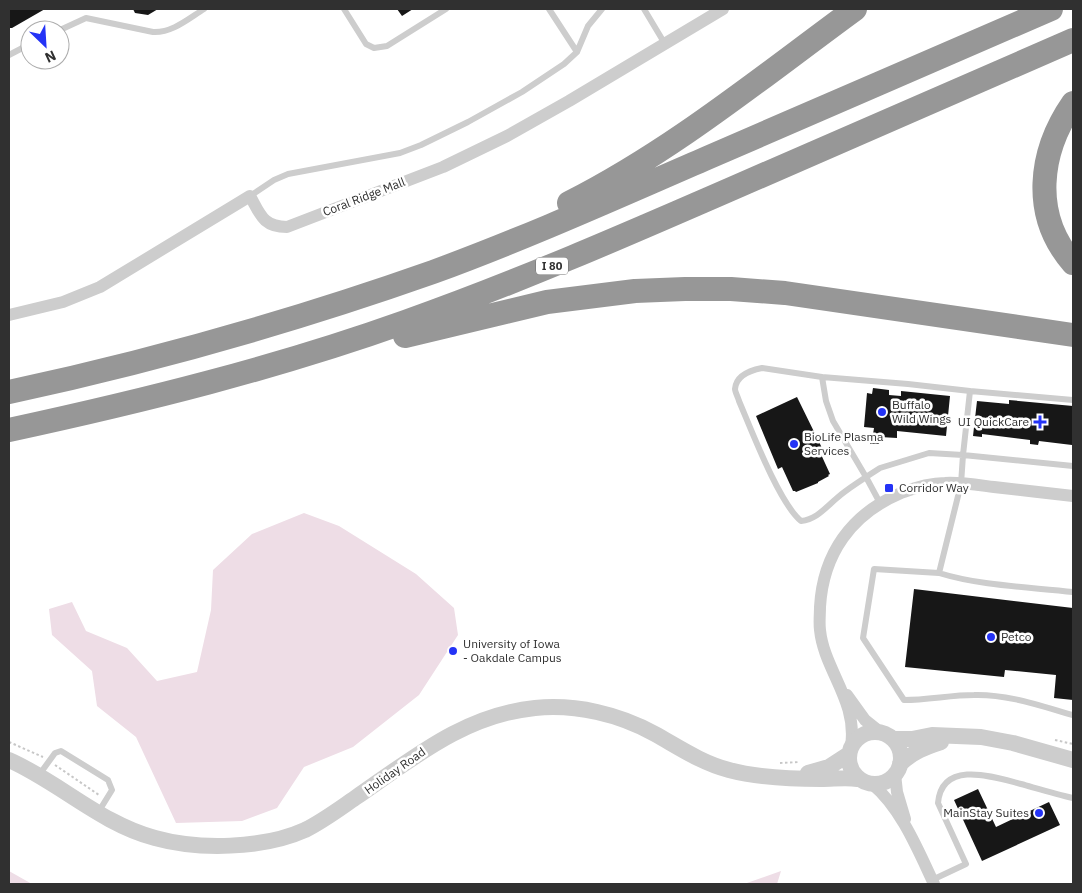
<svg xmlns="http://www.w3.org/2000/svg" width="1082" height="893" font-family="'IBM Plex Sans',sans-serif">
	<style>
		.green { fill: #eedde6 }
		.building { fill: #171717 }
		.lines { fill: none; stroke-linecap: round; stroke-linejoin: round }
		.path { stroke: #c7c7c7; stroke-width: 2; stroke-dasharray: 2.5 2.5; stroke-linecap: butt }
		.service { stroke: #cdcdcd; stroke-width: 6 }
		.minor { stroke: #cdcdcd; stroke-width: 12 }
		.tertiary { stroke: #cdcdcd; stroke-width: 16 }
		.motorway { stroke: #979797; stroke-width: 24 }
		.poi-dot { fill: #2433f6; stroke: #fff; stroke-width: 2 }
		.labels { text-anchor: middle; stroke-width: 5; stroke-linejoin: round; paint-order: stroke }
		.shield { fill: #fff; stroke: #6e6e6e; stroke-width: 1 }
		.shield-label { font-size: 11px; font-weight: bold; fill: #303030 }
		.street-label { font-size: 12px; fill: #303030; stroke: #fff }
		.poi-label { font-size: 12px; fill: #303030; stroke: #fff; text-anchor: start }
	</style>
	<rect width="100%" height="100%" fill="#fff"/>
	<path class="green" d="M304 513 339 526 416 574 454 608 458 635 419 695 353 747 304 767 277 808 242 821 176 823 136 737 97 706 92 671 52 635 49 609 72 602 86 631 127 648 157 681 197 672 211 610 213 570 252 534Z
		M9 871 32 884H9Z
		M781 871 777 884H744Z"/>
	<path class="building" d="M9 9H45L12 28H9Z
		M133 9H158L148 15 135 13Z
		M397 9H413L402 16Z
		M873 388 889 390V395L901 396V391L950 396 946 436 897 431V438L880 437 879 444H870L871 434H873L874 428 864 427 867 393 872 394Z
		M797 397 822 448 819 450 830 474 828 475 829 476 818 482V483L796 492 795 491H793L782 467 778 469 756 416Z
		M1009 400 1073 406 1072 445 1039 441 1038 445 1030 444V440L982 434V437L973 436 977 401 1009 404Z
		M914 589 1073 608V700L1054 698 1056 675 1005 670 1004 677 905 667Z
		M978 789 996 827 1049 802 1060 825 982 861 954 800Z"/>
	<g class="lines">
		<path class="path" d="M1055 740 1073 744
			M9 742 43 757
			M780 763 800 762
			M55 765 99 795"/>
		<path class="service" d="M344 9 366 44 374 48 387 46 446 9
			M549 9 577 52
			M644 9 665 44
			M60 30 86 18 153 32C172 33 188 19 204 9
			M9 55 30 44
			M250 196 274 180 288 174 400 153 421 145 468 122 522 92 564 64 577 52 588 26 602 9
			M762 368 822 377 826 401 833 421 866 477C856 484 846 490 837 498 825 508 817 519 801 521 779 503 751 429 739 401 738 397 735 392 735 389 736 375 752 370 762 368Z
			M822 377 908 384 970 391 963 455 929 453 880 468 866 477 880 503
			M970 391 1073 400
			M1073 466 963 455 961 484 939 573C981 586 1029 587 1073 592
			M939 573 874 569 863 638 904 700C928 700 951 695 974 695 1007 694 1041 706 1073 715
			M39 775 55 753 61 751 108 780 112 790 99 811
			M932 880 966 864 938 803C942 759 994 777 1021 784 1039 789 1056 794 1073 798"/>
		<path class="minor" d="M9 315 63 302 100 287 250 196C260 214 263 227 287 227L443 167 507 136 569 101 723 9
			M847 695 865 720 880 732
			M851 746C858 701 824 670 820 630 819 623 820 614 820 607 823 554 851 514 901 493 914 488 930 483 945 483 961 482 978 485 994 487 1020 490 1047 493 1073 496
			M895 774 897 792 905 819
			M872 784C901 808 918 850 934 884"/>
		<path class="tertiary" d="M849 758a26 26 0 1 1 52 0a26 26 0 1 1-52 0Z
			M893 739H912L932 735 981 737 1013 743 1073 760
			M9 760C59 782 101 824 155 838 198 850 263 849 305 830 323 821 339 809 355 798 412 759 464 715 535 708 576 704 619 714 655 734 680 748 702 763 729 770 759 778 791 779 821 779 834 779 845 777 858 779
			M900 764C913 752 925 747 941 742
			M808 773 829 767 849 754"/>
		<path class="motorway" d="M1073 103C1039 152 1031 215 1073 263
			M569 203C672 151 762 77 855 9
			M405 336 547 302 635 291 685 289H731L785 293 1073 335
			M9 392C153 361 294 321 433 272 526 238 617 197 707 158 822 108 936 59 1051 9
			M9 430C143 401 276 368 405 322 518 282 628 234 738 186 850 137 962 89 1073 40"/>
	</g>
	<g class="poi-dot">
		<circle cx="882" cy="412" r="5"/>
		<path d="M1037.5 414.5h5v5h5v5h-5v5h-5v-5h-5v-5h5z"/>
		<circle cx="794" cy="444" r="5"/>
		<rect x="884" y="483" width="10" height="10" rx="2.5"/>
		<circle cx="991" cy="637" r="5"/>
		<circle cx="453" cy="651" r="5"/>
		<circle cx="1039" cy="813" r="5"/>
	</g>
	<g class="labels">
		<rect class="shield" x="536" y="257.5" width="32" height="17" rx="4"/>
		<g class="shield-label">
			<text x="552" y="270">I 80</text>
		</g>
		<g class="street-label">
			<text transform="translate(364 197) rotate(-21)" y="4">Coral Ridge Mall</text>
			<text transform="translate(395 771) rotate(-35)" y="4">Holiday Road</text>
		</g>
		<g class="poi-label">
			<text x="892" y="409">Buffalo<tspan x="892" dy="14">Wild Wings</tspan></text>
			<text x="1029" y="426" text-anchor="end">UI QuickCare</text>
			<text x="804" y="441">BioLife Plasma<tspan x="804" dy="14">Services</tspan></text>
			<text x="899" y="492">Corridor Way</text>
			<text x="1001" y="641">Petco</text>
			<text x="463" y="648">University of Iowa<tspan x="463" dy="14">- Oakdale Campus</tspan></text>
			<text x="1029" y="817" text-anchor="end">MainStay Suites</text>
		</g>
	</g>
	<rect width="1082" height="893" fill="none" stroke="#303030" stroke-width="20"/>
	<g transform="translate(45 45) rotate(155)"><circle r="24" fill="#ffffff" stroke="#acacac"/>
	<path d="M0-4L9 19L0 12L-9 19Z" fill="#2433f6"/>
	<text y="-8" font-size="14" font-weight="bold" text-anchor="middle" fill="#303030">N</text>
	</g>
</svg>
